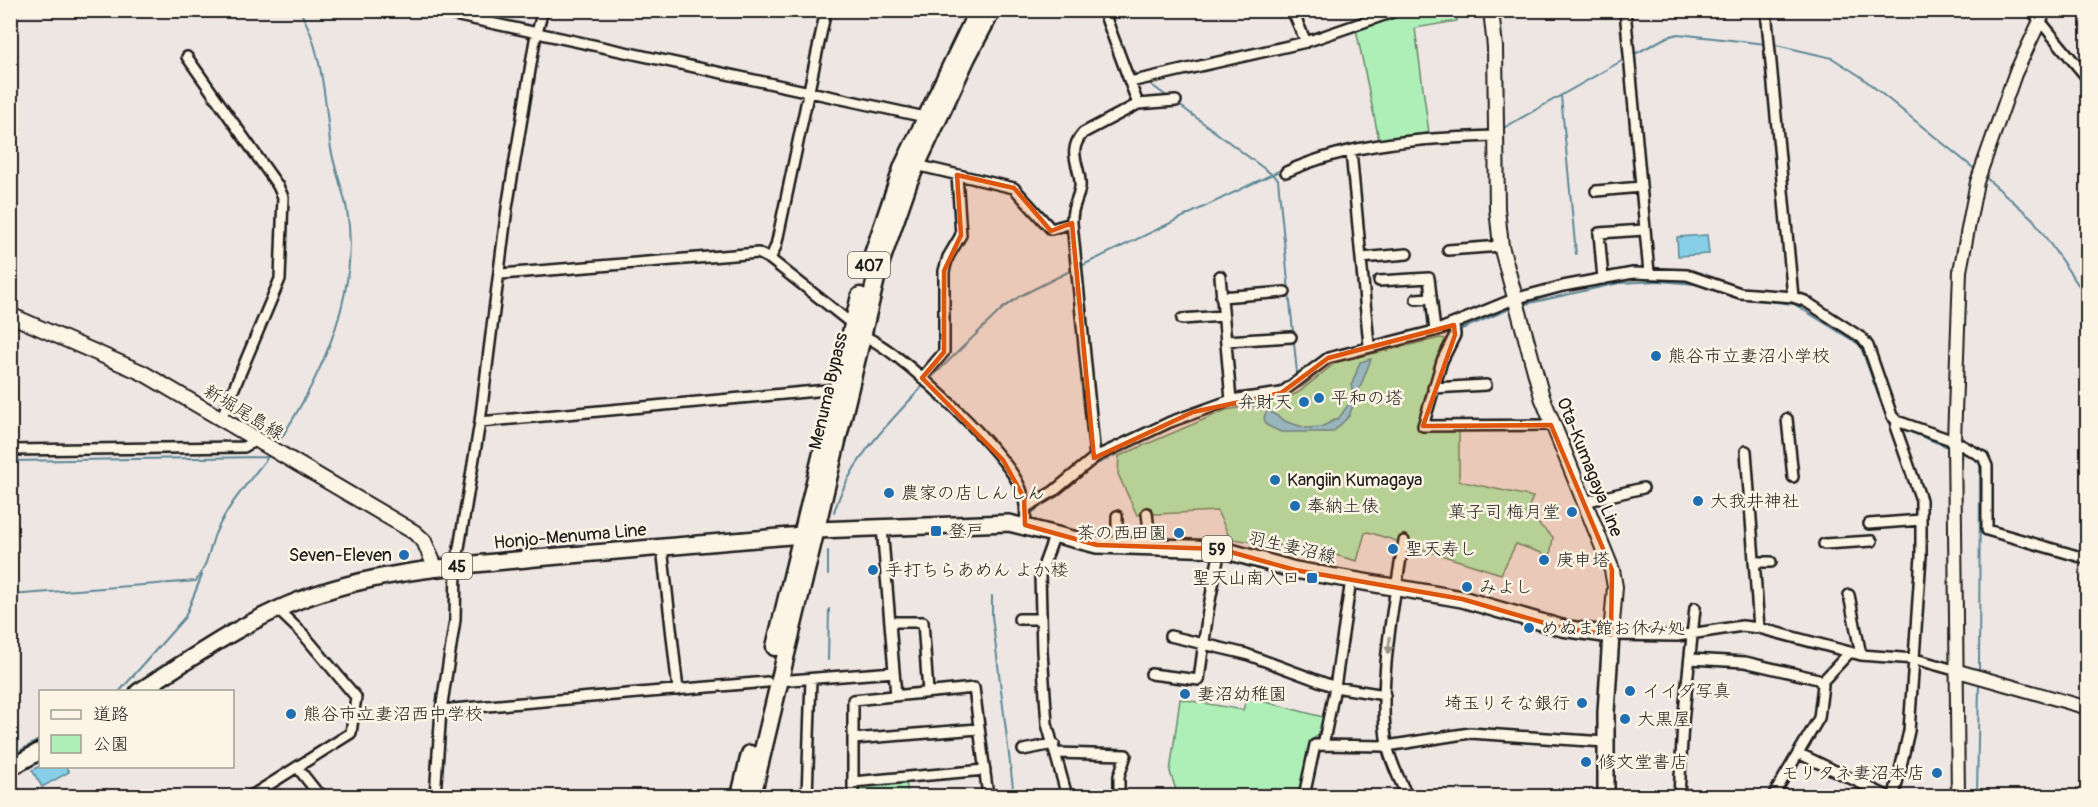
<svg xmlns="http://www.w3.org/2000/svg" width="2098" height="807" font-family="Pangolin,'Klee One',sans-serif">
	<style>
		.green { fill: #aeefb8; stroke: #65866a; stroke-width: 1.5 }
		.water { fill: #87cfe8; stroke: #5c8796; stroke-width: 1.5 }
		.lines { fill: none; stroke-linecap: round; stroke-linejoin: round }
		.stream { stroke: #5c8796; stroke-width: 2 }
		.minor-casing { stroke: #1c1c1c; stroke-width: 14 }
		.tertiary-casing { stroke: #1c1c1c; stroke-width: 16 }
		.secondary-casing { stroke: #1c1c1c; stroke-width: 18 }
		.primary-casing { stroke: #1c1c1c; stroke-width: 20 }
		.trunk-casing { stroke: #1c1c1c; stroke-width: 21 }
		.minor { stroke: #fcf5e5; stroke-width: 9 }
		.tertiary { stroke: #fcf5e5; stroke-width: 12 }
		.secondary { stroke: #fcf5e5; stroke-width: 14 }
		.primary { stroke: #fcf5e5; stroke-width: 15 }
		.trunk { stroke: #fcf5e5; stroke-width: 16 }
		.oneway { fill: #97938b }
		.marked { fill: #de560d; fill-opacity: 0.2; stroke: #de560d; stroke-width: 4.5; stroke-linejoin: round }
		.poi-dot { fill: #1f6fb2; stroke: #fcf5e5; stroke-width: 2 }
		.labels { text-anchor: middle; stroke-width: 5; stroke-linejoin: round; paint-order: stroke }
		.shield { fill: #fcf5e5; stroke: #5f5d58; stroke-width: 1.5 }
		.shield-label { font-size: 16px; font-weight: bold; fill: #1c1c1c }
		.poi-label { font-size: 18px; fill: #1c1c1c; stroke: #fcf5e5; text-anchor: start }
		.street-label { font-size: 18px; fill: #1c1c1c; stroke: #fcf5e5 }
	</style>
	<rect width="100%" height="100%" fill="#eee6e3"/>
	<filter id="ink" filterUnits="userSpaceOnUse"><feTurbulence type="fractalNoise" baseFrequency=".0167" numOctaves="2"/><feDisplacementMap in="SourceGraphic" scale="12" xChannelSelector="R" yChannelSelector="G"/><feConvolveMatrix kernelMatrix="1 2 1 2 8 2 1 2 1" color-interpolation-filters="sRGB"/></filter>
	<g filter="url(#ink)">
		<path class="green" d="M1406 11H1456L1457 21 1415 28 1429 133 1379 140 1356 29Z
			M1440 338 1447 339 1426 391 1418 428H1459V481L1533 497 1526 513 1553 537 1550 556 1516 544 1501 574 1368 532 1365 533 1357 561 1328 553 1233 539 1229 536 1217 511 1137 515 1118 474 1119 456 1226 410 1281 401 1299 392 1336 362Z
			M1247 697 1323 717 1321 732 1314 739 1299 796H1178L1170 772 1180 699 1243 710Z
			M906 781 908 796H858L859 785Z"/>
		<path class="water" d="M1707 235 1709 254 1678 256 1677 237Z
			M1371 359 1349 416 1333 432H1281L1266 425 1264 418 1267 410 1287 422 1306 428 1321 427 1339 418 1351 401 1352 384 1360 362Z
			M40 766 66 767 69 772 42 787 32 770Z"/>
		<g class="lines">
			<path class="stream" d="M1772 44 1832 58 1860 76 1977 171
				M1633 55 1667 37 1678 34 1766 44
				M1129 69 1139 76
				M1146 81 1168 97
				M1561 96 1576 254
				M1178 104 1278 179 1297 373
				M1500 130 1625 59
				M1984 176 2033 219 2088 299
				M1081 266 1283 169
				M1521 305 1619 283 1658 281 1696 284 1738 298 1794 304 1860 345 1888 422 1893 425
				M1457 331 1512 308
				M1372 351 1451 332
				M931 378 1003 308 1020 296 1072 270
				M1898 427 1948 447
				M276 446C321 378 361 293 347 210 343 188 333 166 330 143 326 104 321 43 299 10
				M1959 452 1971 456 1980 464 1979 671
				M10 461 268 457
				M834 512C850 460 887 425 923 386
				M1032 513 1093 466 1119 453 1180 424 1230 406 1278 399 1304 385 1332 361
				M828 551V575
				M10 595 196 581C207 567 209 550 215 534 228 504 252 478 271 453
				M992 596V616L1014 796
				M828 660 829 609
				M119 692 185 617 202 575
				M15 758 18 752 40 739
				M1977 796 1979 683"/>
			<defs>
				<path id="minor" d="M431 10 925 117
					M1292 10 1306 42
					M1625 10 1649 273
					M1766 10 1793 297
					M2031 10 2088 79
					M187 57 278 186 283 197 280 279 221 419
					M1130 82 1306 42 1399 10
					M1138 104 1176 101
					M1351 151 1369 345
					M916 165 1014 188 1051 229 1072 223
					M1286 172C1351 142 1427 138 1497 136
					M1596 191 1641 187
					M1448 250 1501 246
					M1361 258 1407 254
					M770 259 776 246 826 10
					M501 274 758 253 770 259 852 324
					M1220 276 1231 400
					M1603 279 1599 233 1644 230
					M1379 281 1429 278 1435 331
					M1221 297 1285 292
					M1416 299 1431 298
					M1182 319 1223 316
					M1454 325 1455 335 1442 361 1423 426 1551 425
					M861 335C899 348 997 445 1017 481 1025 495 1027 509 1025 525
					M1226 341 1291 337
					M922 378 944 352V271L948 257 961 235 957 175
					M1433 388 1486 385
					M1787 419 1793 477
					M1897 421 1954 441 1983 457 1987 466V530L2088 559
					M480 422 827 390 836 392
					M10 450 244 447 256 440
					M1746 451 1759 628
					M1095 457 1072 223C1071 205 1078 202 1080 187 1082 167 1065 153 1083 133L1138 104 1103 10
					M1584 502 1643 488
					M1027 507 1054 491 1095 457 1170 422 1231 400 1281 393 1328 358 1438 330 1514 299 1563 286 1633 273 1687 275 1740 293 1793 297 1805 301 1862 338 1868 346 1892 416 1897 421 1896 429 1921 500V556L1909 731 1894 796
					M1147 513 1151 548
					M1869 524 1921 520
					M882 527 896 695
					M1055 534 1040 575 1042 652 1047 724 1067 796
					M1404 541C1394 598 1377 689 1387 744 1390 762 1400 780 1407 796
					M1824 544 1872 541
					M1117 546V516
					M662 547 678 690
					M1754 562H1771
					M1849 595 1861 655
					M1019 619H1041
					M890 622H923L928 692
					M1611 635 1677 636 1742 626 1759 628 1861 655 1915 659 1958 671
					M1170 636 1246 654 1335 687 1385 695
					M1690 659 1745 662 1818 679 1823 685 1819 718 1773 796
					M1151 674 1199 680 1208 611 1220 549
					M778 681 894 672
					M1821 683 1850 652
					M441 710 767 682
					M853 739 978 729
					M1323 745 1335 687 1351 580
					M1023 750 1054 744
					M1057 753 1126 755 1119 776V796
					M1798 753 1887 796
					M297 767 316 791 324 796
					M853 782 985 770
					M1679 791 1682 795 1724 796
					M251 796 351 733 356 697 303 634 277 609
					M435 796 441 710 455 620 456 566 480 422 507 208 535 40 543 10
					M807 796 811 679
					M853 796V700L974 688 988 796
					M1304 796 1315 745 1387 746 1470 733 1605 742
					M1679 796 1683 722 1695 608"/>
				<path id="tertiary" d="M1958 671 2088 708
					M10 790 16 796
					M1958 796 1954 441 1960 271 1977 182 2015 74 2045 10"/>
				<path id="secondary" d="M1491 10 1495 47 1497 209 1501 246 1542 397 1612 570 1615 587 1611 635
					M10 315 143 373 414 532 424 541 436 569"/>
				<path id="primary" d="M138 692C191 659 242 622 300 600 374 571 457 566 536 558 624 550 713 543 802 535L817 530 1009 523 1097 545 1220 549 1295 570 1462 599 1562 628 1611 635 1606 712V796
					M10 768 40 751"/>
				<path id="trunk" d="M871 260 903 166 978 10
					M775 647 860 296
					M740 796 750 754
					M752 796 878 270 909 181 967 57 992 10"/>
			</defs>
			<use href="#minor" class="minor-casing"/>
			<use href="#tertiary" class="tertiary-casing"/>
			<use href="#secondary" class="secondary-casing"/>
			<use href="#primary" class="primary-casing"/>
			<use href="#trunk" class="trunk-casing"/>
			<use href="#minor" class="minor"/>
			<use href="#tertiary" class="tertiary"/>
			<use href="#secondary" class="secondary"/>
			<use href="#primary" class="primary"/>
			<use href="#trunk" class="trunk"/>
		</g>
		<defs><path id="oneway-solid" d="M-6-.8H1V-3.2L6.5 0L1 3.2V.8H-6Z" transform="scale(1.5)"/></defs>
		<use class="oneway" href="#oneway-solid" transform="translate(1389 645) rotate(95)"/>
	</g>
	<path class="marked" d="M957 175 1014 188 1051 231 1072 223 1094 458 1193 412 1281 393 1328 358 1454 325 1455 335 1423 426 1551 425 1612 570 1611 635 1562 628 1462 599 1295 570 1220 549 1097 545 1025 525 1024 498 1003 460 922 378 944 352V271L961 235Z"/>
	<g class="poi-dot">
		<circle cx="1656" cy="356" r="6"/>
		<circle cx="1319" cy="398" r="6"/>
		<circle cx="1304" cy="402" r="6"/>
		<circle cx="1275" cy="480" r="6"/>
		<circle cx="889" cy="493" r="6"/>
		<circle cx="1698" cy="501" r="6"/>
		<circle cx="1295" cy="506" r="6"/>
		<circle cx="1572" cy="512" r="6"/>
		<rect x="930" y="525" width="12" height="12" rx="3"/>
		<circle cx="1179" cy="533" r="6"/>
		<circle cx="1393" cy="549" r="6"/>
		<circle cx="404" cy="555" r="6"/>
		<circle cx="1544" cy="560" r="6"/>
		<circle cx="873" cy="570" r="6"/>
		<rect x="1306" y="572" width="12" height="12" rx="3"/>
		<circle cx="1467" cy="587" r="6"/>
		<circle cx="1529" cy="628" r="6"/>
		<circle cx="1630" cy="691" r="6"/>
		<circle cx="1185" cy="694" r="6"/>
		<circle cx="1582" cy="703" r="6"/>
		<circle cx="291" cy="714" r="6"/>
		<circle cx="1625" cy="719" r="6"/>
		<circle cx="1586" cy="762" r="6"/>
		<circle cx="1937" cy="773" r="6"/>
	</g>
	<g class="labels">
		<g class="shield">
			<rect x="848" y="252" width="42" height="26" rx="4.5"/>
			<rect x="1202" y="536" width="30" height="26" rx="4.5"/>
			<rect x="442" y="553" width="30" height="26" rx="4.5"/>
		</g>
		<g class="shield-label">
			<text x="869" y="271">407</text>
			<text x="1217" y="555">59</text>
			<text x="457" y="572">45</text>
		</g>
		<g class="poi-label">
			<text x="1668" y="362">熊谷市立妻沼小学校</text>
			<text x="1331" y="404">平和の塔</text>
			<text x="1292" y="408" text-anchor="end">弁財天</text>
			<text x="1287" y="486">Kangiin Kumagaya</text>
			<text x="901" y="499">農家の店しんしん</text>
			<text x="1710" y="507">大我井神社</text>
			<text x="1307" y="512">奉納土俵</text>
			<text x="1560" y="518" text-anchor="end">菓子司 梅月堂</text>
			<text x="948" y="537">登戸</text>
			<text x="1167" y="539" text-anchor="end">茶の西田園</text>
			<text x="1405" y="555">聖天寿し</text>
			<text x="392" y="561" text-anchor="end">Seven-Eleven</text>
			<text x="1556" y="566">庚申塔</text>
			<text x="885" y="576">手打ちらあめん よか楼</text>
			<text x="1300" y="584" text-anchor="end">聖天山南入口</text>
			<text x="1479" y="593">みよし</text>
			<text x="1541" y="634">めぬま館お休み処</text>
			<text x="1642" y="697">イイダ写真</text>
			<text x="1197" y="700">妻沼幼稚園</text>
			<text x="1570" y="709" text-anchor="end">埼玉りそな銀行</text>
			<text x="303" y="720">熊谷市立妻沼西中学校</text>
			<text x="1637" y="725">大黒屋</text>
			<text x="1598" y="768">修文堂書店</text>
			<text x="1925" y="779" text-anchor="end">モリタネ妻沼本店</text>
		</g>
		<g class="street-label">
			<text transform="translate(828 391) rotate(-77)" y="6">Menuma Bypass</text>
			<text transform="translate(244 412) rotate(31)" y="6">新堀尾島線</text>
			<text transform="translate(1590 467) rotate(68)" y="6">Ota-Kumagaya Line</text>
			<text transform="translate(570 536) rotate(-5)" y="6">Honjo-Menuma Line</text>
			<text transform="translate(1292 547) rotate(13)" y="6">羽生妻沼線</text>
		</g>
	</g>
	<rect width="2098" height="807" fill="none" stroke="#fcf5e5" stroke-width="36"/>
	<rect x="18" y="18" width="2062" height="771" fill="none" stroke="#1c1c1c" stroke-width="2" filter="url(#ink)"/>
	<rect x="39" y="690" width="195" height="78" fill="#fcf5e5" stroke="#a29e95" stroke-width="1.5"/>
	<rect x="51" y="710" width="30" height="9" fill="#fcf5e5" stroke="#a29e95" stroke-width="1.5"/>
	<text x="93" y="720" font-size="18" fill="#1c1c1c">道路</text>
	<rect x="51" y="735" width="30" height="18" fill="#aeefb8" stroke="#a29e95" stroke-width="1.5"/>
	<text x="93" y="750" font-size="18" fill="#1c1c1c">公園</text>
</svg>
